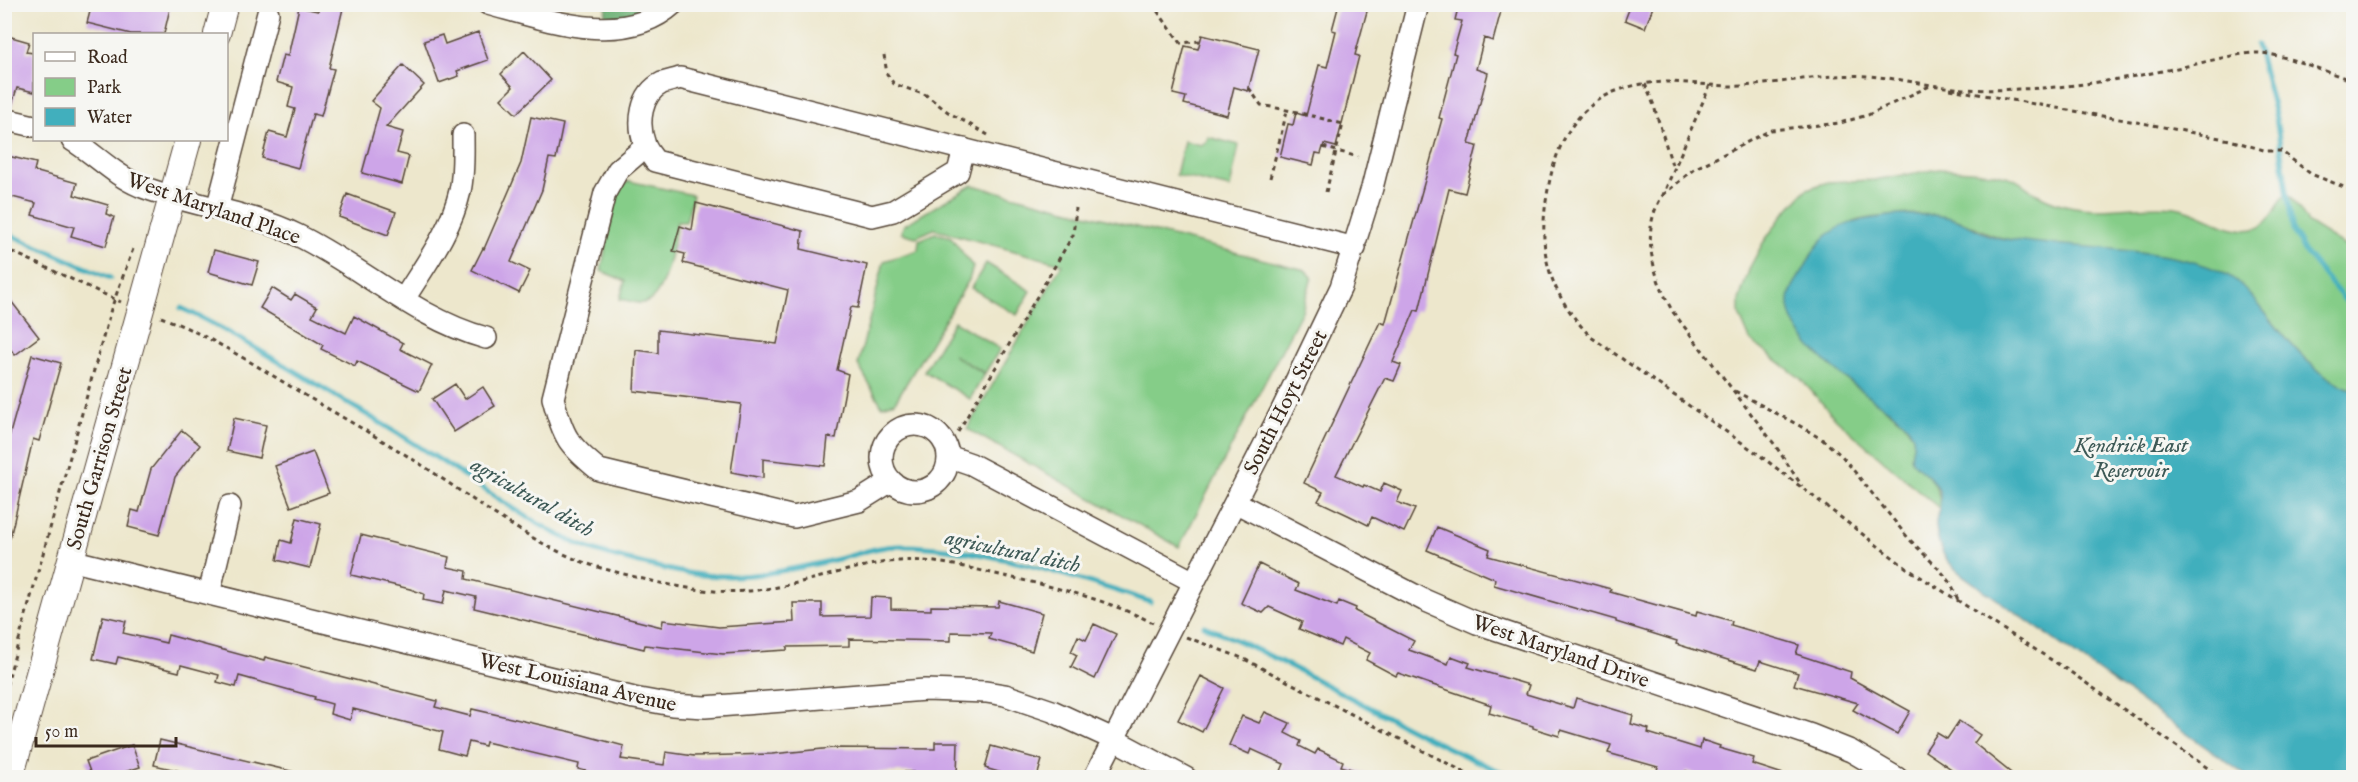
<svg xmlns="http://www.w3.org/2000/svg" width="2358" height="782" font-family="'IM FELL English',serif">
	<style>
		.green { fill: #85cd88; stroke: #607c53; stroke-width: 1.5 }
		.forest { fill: #6cb074; stroke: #546d49; stroke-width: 1.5 }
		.water { fill: #41afbd; stroke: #3e6c6e; stroke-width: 1.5 }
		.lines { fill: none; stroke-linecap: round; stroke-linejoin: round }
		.stream { stroke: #41afbd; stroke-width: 5 }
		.building { fill: #cda5e8 }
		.minor-casing { stroke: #564638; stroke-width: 24 }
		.major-casing { stroke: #564638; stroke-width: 28 }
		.path { stroke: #564638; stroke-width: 3; stroke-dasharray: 4.5 4.5; stroke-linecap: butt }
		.minor { stroke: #fff; stroke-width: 21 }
		.major { stroke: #fff; stroke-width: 26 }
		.labels { text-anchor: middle; stroke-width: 6; stroke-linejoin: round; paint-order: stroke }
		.street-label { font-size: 21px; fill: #3b2a1e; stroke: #f6f6f2 }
		.water-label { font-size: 22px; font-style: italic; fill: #3d5956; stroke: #f6f6f2 }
	</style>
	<rect width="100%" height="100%" fill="#f6f6f2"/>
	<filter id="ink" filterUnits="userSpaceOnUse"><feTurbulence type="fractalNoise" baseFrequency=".0167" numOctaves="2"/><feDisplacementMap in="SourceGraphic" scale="12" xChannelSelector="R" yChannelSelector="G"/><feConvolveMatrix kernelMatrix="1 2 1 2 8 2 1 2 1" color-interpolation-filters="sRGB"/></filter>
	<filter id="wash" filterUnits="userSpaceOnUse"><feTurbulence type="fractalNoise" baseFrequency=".008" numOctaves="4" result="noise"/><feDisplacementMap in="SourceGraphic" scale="24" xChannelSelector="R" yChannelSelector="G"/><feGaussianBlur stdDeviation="1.35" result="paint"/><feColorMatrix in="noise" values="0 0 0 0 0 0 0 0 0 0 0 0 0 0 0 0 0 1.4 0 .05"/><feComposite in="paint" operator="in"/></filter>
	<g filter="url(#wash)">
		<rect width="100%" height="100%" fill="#ede7cc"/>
		<path class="green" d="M1208 137 1239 145 1230 188 1176 175 1184 141 1201 145 1207 141Z
			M1939 169C1963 171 1990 170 2012 178 2022 182 2030 191 2039 195 2050 201 2062 205 2074 207 2108 213 2141 203 2175 207 2201 210 2226 234 2254 229 2269 227 2276 207 2284 196H2291L2308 223 2353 251V390C2315 376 2291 345 2266 314 2255 300 2243 285 2227 276 2173 246 2080 250 2018 241 1990 238 1978 226 1954 219 1927 211 1887 215 1859 220 1850 222 1825 239 1817 247 1812 251 1809 260 1806 266L1846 379 1903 422 1912 433 1914 441 1911 457C1927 473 1941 485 1940 509L1855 436 1835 418 1800 378 1750 340 1739 314V300L1750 267 1763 243 1782 216 1807 189 1828 182 1874 180Z
			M629 181 693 195 686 222H677C673 241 666 301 643 303 636 304 627 300 620 299L625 281 601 271 617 190Z
			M972 185 1305 270 1312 277 1302 311 1179 547 967 429 1062 264 934 229 916 237 901 233 904 225Z
			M935 233 951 237 973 267 969 280 895 402 882 406 858 365 884 261 918 250 919 240Z
			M986 263 1031 291 1017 315 971 288Z
			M954 321 1000 349 985 373 953 355 985 374 970 399 924 371Z"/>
		<path class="forest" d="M606 5H669L666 14 605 19Z"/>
		<path class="water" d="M1896 215C1914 215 1936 213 1954 219 1970 224 1984 236 2000 238 2061 249 2188 245 2235 280 2247 289 2257 302 2266 314 2291 345 2315 376 2353 390V777H2248L1988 593C1967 578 1943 566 1938 539 1937 532 1935 527 1936 521 1938 510 1943 502 1939 490 1933 475 1915 468 1912 460 1909 452 1917 443 1912 434 1905 419 1888 410 1875 401 1848 380 1787 339 1789 301 1789 289 1798 279 1804 269 1808 262 1811 255 1815 249 1833 221 1866 219 1896 215Z"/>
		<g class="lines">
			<path class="stream" d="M2257 45 2276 118 2293 231 2306 254 2354 311
				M4 232 110 278
				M181 308C223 327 261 352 301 375 343 401 386 425 427 452 476 482 523 519 575 543 602 555 632 561 661 568 727 584 774 574 838 559 859 554 877 546 899 546 977 545 1077 578 1151 602
				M1204 626C1311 670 1409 736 1517 778"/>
		</g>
		<g id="blocks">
			<path class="building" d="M92 4H171L164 34H131L87 23Z
				M319 4H344L329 68 334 69 321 116 313 114 298 168 262 158 269 132 287 137 295 109 288 107 293 87 276 82 283 55 288 56 299 7 318 11Z
				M1339 4H1369L1355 55 1359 56 1336 147 1324 144 1321 154 1316 153 1313 165 1280 157 1288 124 1293 125 1296 113 1306 116 1319 65 1327 67 1336 31 1332 30Z
				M1459 4H1474L1501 11 1493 41 1484 38 1476 69 1488 73 1469 144 1477 146 1465 193 1449 189 1419 311 1415 310 1393 362 1401 365 1394 381 1385 378 1336 475 1363 487 1364 485 1380 492 1384 483 1402 491 1397 502 1415 509 1404 532 1372 517 1368 525 1348 515 1318 501 1323 492 1304 483 1380 322 1385 324 1442 119 1439 118 1456 54 1453 53 1462 21 1455 20Z
				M1631 4H1654L1645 28 1625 20Z
				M478 32 488 60 457 71 459 76 439 83 424 41 442 35 445 44Z
				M1202 35 1259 49 1248 91 1234 87 1227 115 1184 104 1186 97 1173 94 1185 46 1198 49Z
				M8 36 29 42 26 52 34 53V92L17 88 11 108 4 107V48Z
				M524 51 551 80 516 114 501 99 513 87 501 74Z
				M403 65 424 85 386 127 403 132 397 153 409 156 402 184 362 173 380 108 371 101Z
				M531 117 563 124 556 159 549 158 542 190 511 262 530 271 519 293 472 270 483 248 484 249 521 163Z
				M4 155 36 163 34 171 77 183 74 195 108 205 106 214 114 217 106 246 71 236 74 227 32 215 36 203 4 195Z
				M347 194 396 212 388 235 339 217Z
				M696 203 803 231 801 249 867 265 858 308 851 307 837 370 848 374 836 438 828 437 825 466 763 459V478L731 472 741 404 634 391 636 350 658 353V330L777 344 788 290 683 263 685 254 673 251 680 226 692 230Z
				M214 250 259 262 252 285 208 272Z
				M272 288 291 300 295 294 317 307 312 316 346 333 354 316 403 343 400 349 432 365 419 391 357 361 355 366 321 349 323 345 260 308Z
				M4 292 39 337 15 355 4 341Z
				M32 355 61 363 39 441 33 439 10 538H4V435L9 437Z
				M455 384 465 399 483 387 495 406 454 432 432 399Z
				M234 418 266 425 259 458 227 451Z
				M182 430 200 445 175 477 159 535 128 527 132 510 139 512 151 469Z
				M313 452 329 493 291 507 275 466Z
				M297 518 321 524 310 568 277 560 281 540 291 543Z
				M1437 527 1490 549 1488 556 1611 589 1610 592 1696 616 1697 611 1732 621 1731 625 1799 645 1796 654 1851 672 1850 678 1910 711 1897 734 1853 710 1858 703 1794 685 1798 673 1760 661 1757 669 1676 644 1677 641 1616 622V620L1494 585 1495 579 1427 550Z
				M361 535 449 557 447 567 467 571 466 579 662 627 663 620 719 627 794 622 793 603H822V617L870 616 871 597 891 598V609L931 610V606L998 607 999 601 1042 613 1032 651 989 639 991 633 951 632V641L849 639V646L787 647V650L723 654 645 645 644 649 474 608 476 597 446 590 443 604 423 600 424 594 410 589 351 575Z
				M1259 564 1299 584 1296 590 1337 606 1339 601 1356 608 1355 611 1414 641 1409 650 1448 664 1451 656 1470 663 1468 667 1529 685 1526 694 1573 708 1576 698 1633 715 1631 724 1649 729 1648 733 1700 749 1702 740 1720 746 1719 748 1754 758 1752 764 1783 774 1782 777H1706L1686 771 1684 777H1655L1658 767 1608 753 1611 745 1561 730 1559 736 1533 728V726L1489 713 1491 705 1398 673 1396 676 1366 660 1370 653 1343 639 1340 646 1299 629 1302 622 1269 607 1263 613 1241 603Z
				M103 616 126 621 123 633 166 643 168 635 264 661 265 657 437 701 435 707 470 716 472 709 572 732 624 746 621 759 664 765 666 752 694 756 772 754 833 748 935 749V742H958L957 775 913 777V772L824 773V777H608L578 769 579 764 486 742 485 746 469 742 465 756 439 749 443 732 353 709 350 720 330 714 332 704 314 699 315 697 239 676 236 687 217 682 219 675 181 665 179 672 118 657 116 664 93 659Z
				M1094 624 1116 634 1095 679 1071 667 1077 655 1071 652 1078 636 1086 640Z
				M1201 676 1224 688 1202 732 1178 720Z
				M1265 712 1290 723 1285 733 1301 741 1299 746 1315 754 1318 749 1343 761 1341 766 1368 774 1367 777H1295L1281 771 1284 764 1251 749 1249 754 1229 745 1242 716 1259 723Z
				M1959 721 1980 735 1974 743 2016 777H1963L1925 751 1937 733 1947 739Z
				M160 740 295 772 294 777H207L154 765Z
				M132 745 140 767 109 777H92L86 761Z
				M991 746 1042 760 1037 777H1001L1002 773 985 768Z"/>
		</g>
	</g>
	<g filter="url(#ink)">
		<use href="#blocks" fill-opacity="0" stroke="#564638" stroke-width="1.5"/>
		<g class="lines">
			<defs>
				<path id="minor" d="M488 4C544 19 623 49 673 4
					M4 119 34 126
					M72 140C95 154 114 175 140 186 191 206 248 211 297 235 361 266 416 319 486 338
					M645 147 618 170 605 193 553 398C563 437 568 445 599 470L794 517 859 501 891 481
					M964 149 958 172 893 211 872 216 655 161C652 156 647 151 645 145 637 124 640 94 662 83 668 81 675 80 680 78L1355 248
					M217 209 268 13
					M404 299C425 265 451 231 460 191 464 173 463 154 463 135
					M882 458a33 33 0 1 1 66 0a33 33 0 1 1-66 0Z
					M948 456 971 464 1194 582
					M1235 502 1424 600 1477 623 1811 735 1851 751 1897 778
					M70 560 634 698 672 705 705 707 925 690 986 692 1005 695 1052 711 1113 739 1186 778
					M209 594 230 506
					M1094 778 1281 412 1341 287 1372 188 1418 4"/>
				<path id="major" d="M217 34 225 4
					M10 778 188 140"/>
			</defs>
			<use href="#minor" class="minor-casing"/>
			<use href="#major" class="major-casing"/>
			<path class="path" d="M1152 4 1181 43 1200 41
				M884 55 887 74 894 84 926 95 948 112 988 135
				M1645 84 1653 103 1673 168
				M1710 85 1663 195C1639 230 1653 277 1673 312L1775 445 1802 486
				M1249 88 1261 105 1297 112 1343 124 1326 192
				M1950 89 2153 125 2230 140 2267 151H2281L2311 174 2354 191
				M1323 147 1358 157
				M1270 178 1287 111
				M1663 195 1694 169 1771 130 1840 123 1868 115 1932 85
				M4 248 121 302
				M161 317C211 336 258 367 303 394 345 419 388 443 428 469 477 502 545 553 601 568 654 582 710 598 765 589 810 583 853 565 897 561 932 558 970 568 1004 576 1055 587 1106 599 1153 623
				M1735 391 1800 426 1823 440 1842 456 1909 539 1940 570 1951 583 1958 600
				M958 432 1073 235 1076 208
				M1186 637 1242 658 1476 778
				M4 694 111 309 133 249
				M2222 778 2069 671 1908 569 1758 454 1591 337C1550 294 1537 254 1547 195 1558 126 1591 84 1665 82 1691 82 1717 87 1743 86 1785 83 1825 73 1867 76 1900 78 1933 87 1965 89 1983 90 2000 90 2018 89 2073 88 2128 78 2182 67 2203 63 2240 52 2259 53 2284 54 2329 73 2354 81"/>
			<use href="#minor" class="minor"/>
			<use href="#major" class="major"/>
		</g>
	</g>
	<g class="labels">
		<g class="street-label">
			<text transform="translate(214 208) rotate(19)" y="7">West Maryland Place</text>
			<text transform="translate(1285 402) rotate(-63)" y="7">South Hoyt Street</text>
			<text transform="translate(99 458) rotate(-74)" y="7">South Garrison Street</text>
			<text transform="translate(1561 651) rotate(19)" y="7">West Maryland Drive</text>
			<text transform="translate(578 682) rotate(13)" y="7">West Louisiana Avenue</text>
		</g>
		<g class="water-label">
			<text x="2131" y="452">Kendrick East<tspan x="2131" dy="25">Reservoir</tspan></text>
			<text transform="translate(533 496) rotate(30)" y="8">agricultural ditch</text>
			<text transform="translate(1013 550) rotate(12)" y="8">agricultural ditch</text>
		</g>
	</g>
	<rect width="2358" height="782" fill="none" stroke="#f6f6f2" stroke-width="24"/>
	<rect x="33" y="33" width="195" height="108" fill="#f6f6f2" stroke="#aba49d" stroke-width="1.5"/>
	<rect x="45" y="52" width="30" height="9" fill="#ffffff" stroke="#aba49d" stroke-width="1.5"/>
	<text x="87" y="63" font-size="18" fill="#3b2a1e">Road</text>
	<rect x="45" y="78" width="30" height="18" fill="#85cd88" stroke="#aba49d" stroke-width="1.5"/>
	<text x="87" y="93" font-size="18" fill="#3b2a1e">Park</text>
	<rect x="45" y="108" width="30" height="18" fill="#41afbd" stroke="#aba49d" stroke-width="1.5"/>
	<text x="87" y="123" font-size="18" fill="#3b2a1e">Water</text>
	<path d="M36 737v9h140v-9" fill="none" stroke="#3b2a1e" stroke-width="3"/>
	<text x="45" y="737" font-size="18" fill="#3b2a1e" stroke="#f6f6f2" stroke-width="4.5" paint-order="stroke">50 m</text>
</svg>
